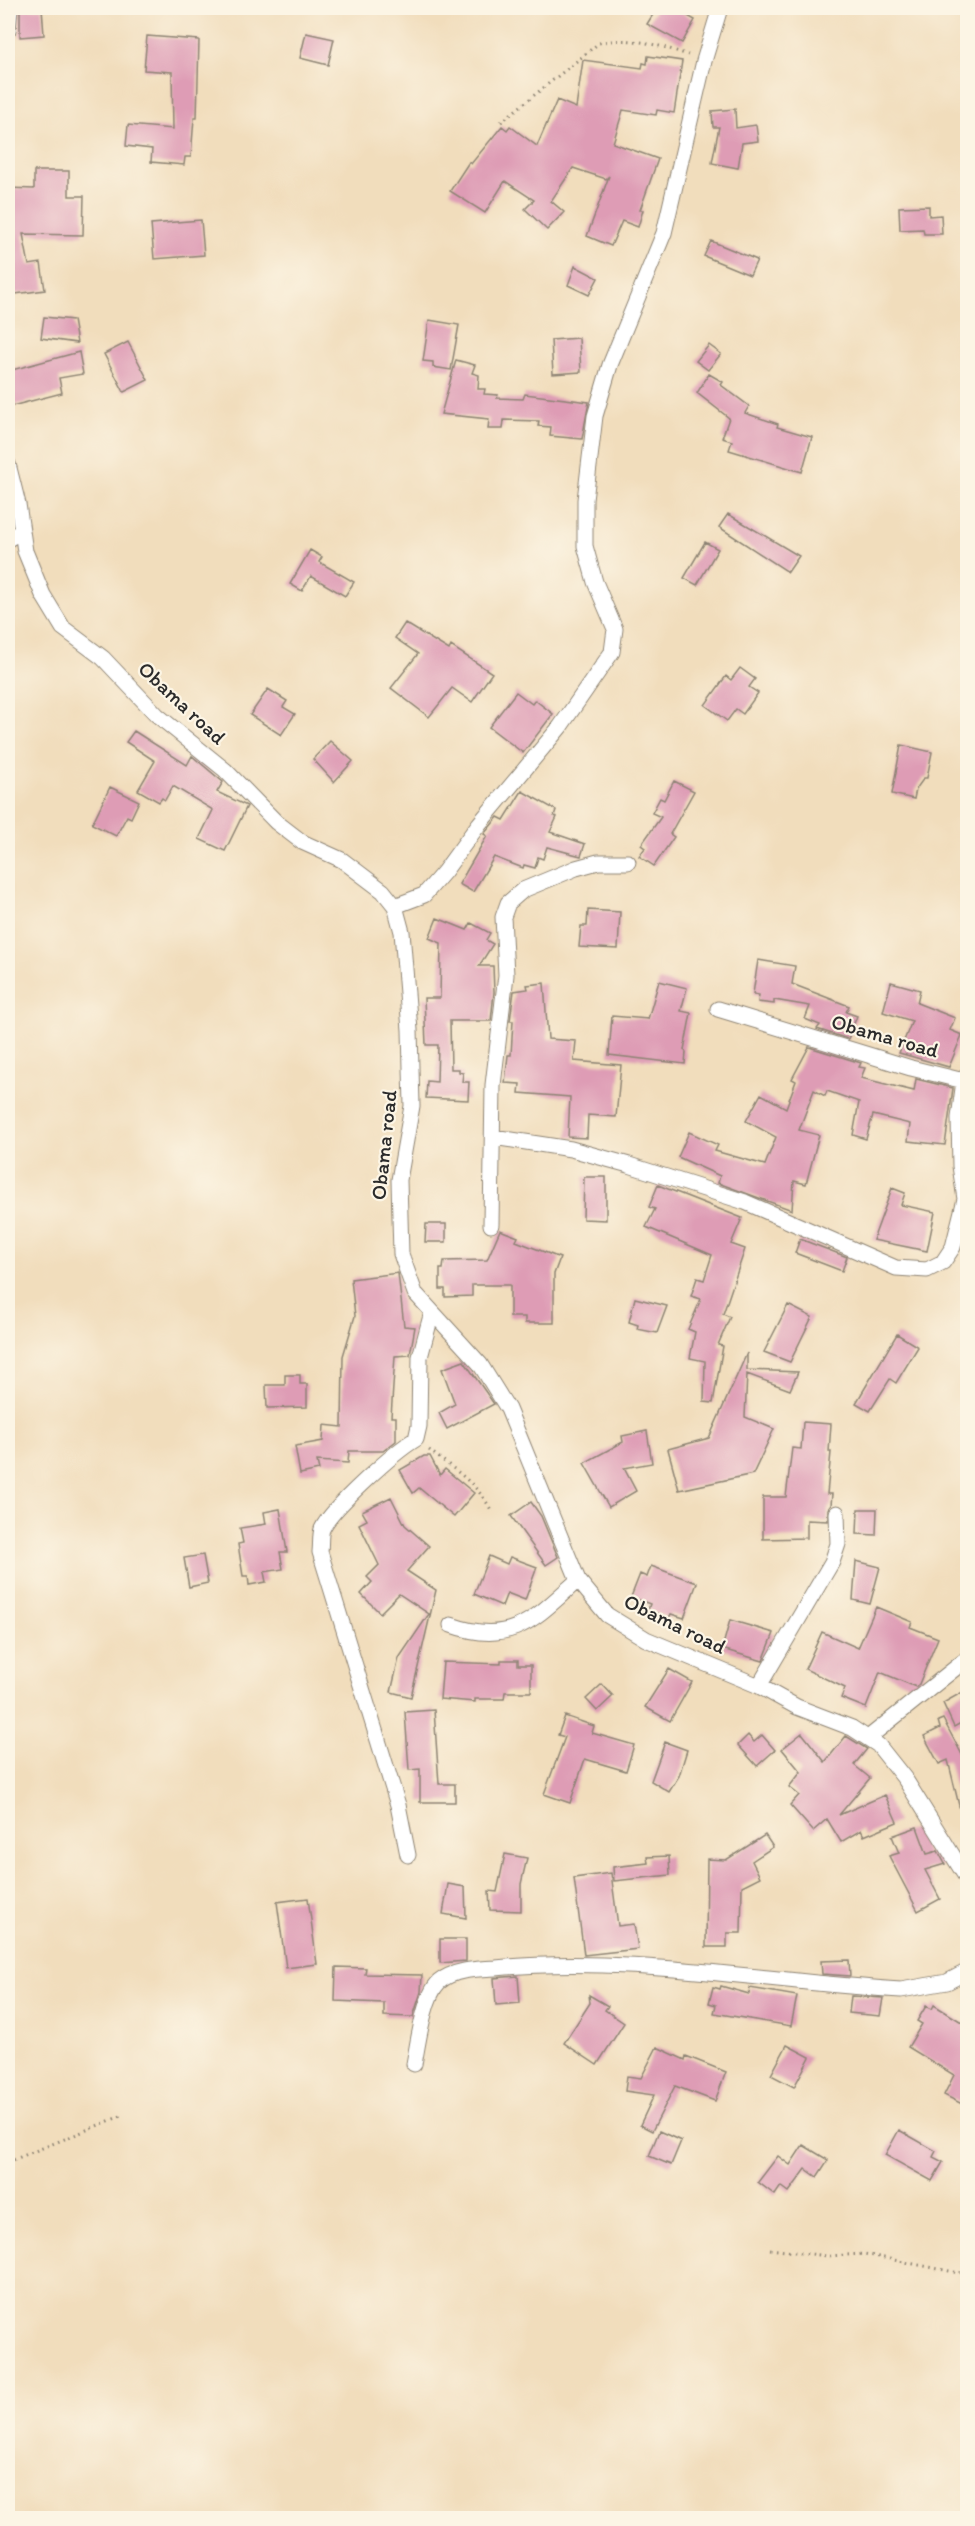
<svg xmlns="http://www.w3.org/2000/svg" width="975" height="2526" font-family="Itim,sans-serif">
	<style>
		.building { fill: #de9cb5 }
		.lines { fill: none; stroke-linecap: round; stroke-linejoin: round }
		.street-casing { stroke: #8e8474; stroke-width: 17 }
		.path { stroke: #8e8474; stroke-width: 3; stroke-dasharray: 1.5 4.5; stroke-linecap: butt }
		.street { stroke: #fff; stroke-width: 15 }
		.labels { text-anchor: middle; stroke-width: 4.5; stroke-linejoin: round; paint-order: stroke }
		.street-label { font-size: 21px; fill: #2b2b2b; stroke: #fcf5e5 }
	</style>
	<rect width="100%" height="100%" fill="#fcf5e5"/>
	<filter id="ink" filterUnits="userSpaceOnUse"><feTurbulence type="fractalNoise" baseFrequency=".0167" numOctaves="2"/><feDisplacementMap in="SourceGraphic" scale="12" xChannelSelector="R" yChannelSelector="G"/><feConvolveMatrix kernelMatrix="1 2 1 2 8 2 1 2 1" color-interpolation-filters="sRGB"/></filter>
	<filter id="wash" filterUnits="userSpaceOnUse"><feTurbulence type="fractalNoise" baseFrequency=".008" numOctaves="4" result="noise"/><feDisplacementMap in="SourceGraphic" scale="24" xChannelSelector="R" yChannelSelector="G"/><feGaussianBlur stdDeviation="1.35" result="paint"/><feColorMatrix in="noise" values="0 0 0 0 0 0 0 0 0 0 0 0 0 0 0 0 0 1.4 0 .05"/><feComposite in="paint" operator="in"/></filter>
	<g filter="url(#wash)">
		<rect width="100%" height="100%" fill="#f1ddbc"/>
		<g id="blocks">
			<path class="building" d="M42 8 44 35 20 37V10Z
				M657 8H674L695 20 682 43 647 24Z
				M306 33 334 39 328 65 300 58Z
				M147 36 199 40 197 118H194L191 157H185L184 165 151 162 152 149 126 146 128 125 173 129 172 72 144 70Z
				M648 56 682 61 674 113 657 110 656 115 623 110 613 143 658 159 640 210H643L638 227 622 221 611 246 587 236 609 176 606 179 573 168 551 201 564 212 547 230 525 209 534 200 505 181 485 213 450 191 469 162 471 164 502 126 507 130 510 126 537 146 557 100 576 108 583 60 642 68 643 63 647 64Z
				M735 109 736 128 756 125 758 141 742 143 738 168 712 163 719 127H713L712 111Z
				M34 171H69V196H84L83 235 23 234 29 265 41 263 45 290 8 295V188L34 189Z
				M929 206V216L941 215 942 234H924L923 229 900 230 899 207Z
				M201 220 204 255 154 259 151 224Z
				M711 241 757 260 750 275 704 256Z
				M575 266 598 278 589 295 568 285Z
				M44 317 73 320 77 343 41 338Z
				M429 320 459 325 451 370 433 367V362L423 361Z
				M579 338 581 372 553 374 551 340Z
				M128 342 148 380 124 392 104 354Z
				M709 345 721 354 708 370 696 361Z
				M79 352 83 374 59 378 62 393 8 407V371Z
				M456 360 475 365 472 373 479 375 478 389H485L484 394 498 395 497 398 523 399 525 394 589 402 582 439 550 436 551 427 538 426 539 421 504 420 503 429H488L489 419 441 414Z
				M709 374 723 382 721 385 749 406 745 413 778 424 777 427 812 437 802 472 729 450 732 441 722 438 729 418 697 393Z
				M728 514 799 556 788 572 719 527Z
				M705 542 718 549 697 585 684 578Z
				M310 550 322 557 319 562 354 582 345 596 311 576 302 591 290 584Z
				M405 623 449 650 451 646 492 673 472 702 452 688 429 717 391 688 418 654 395 638Z
				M740 668 755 679 749 687 758 693 743 714 736 709 727 721 705 705 726 676 731 680Z
				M268 689 287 701 283 707 295 714 281 735 250 715Z
				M516 692 532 704 535 700 553 714 523 753 489 727Z
				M134 731 187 765 192 756 223 782 217 792 247 806 225 851 199 839 213 810 173 786 165 800 162 798 159 802 138 790 155 761 126 742Z
				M330 741 353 761 334 782 313 759Z
				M901 745 932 752 927 778H924L916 789 914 799 892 794Z
				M674 781 694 791 670 834 674 837 654 866 639 856 645 848 641 845 661 817 652 813 660 798 664 800Z
				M110 787 139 801 131 818 127 816 116 836 92 824Z
				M522 791 556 810 554 816 557 817 550 832 585 844 581 856 547 847 543 859 538 857 535 868 524 865 523 868 494 857 473 892 459 884 487 836 484 834 498 817 504 820Z
				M588 910 620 912 618 949 579 947 581 926H587Z
				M437 918 467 930 471 923 490 933 486 940 493 944 479 966H493L494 992 491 1021H450L451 1069H459V1072L463 1073 462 1082H469L468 1100 426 1098 427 1081 437 1082 438 1045H426L424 998H440L441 943 429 938Z
				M758 960 795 966 792 984 849 1006 846 1012 857 1016 848 1039 817 1029 820 1025 805 1019 810 1006 774 1000V1004L758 1002 759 995 753 994Z
				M659 981 687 988 681 1011 691 1013 684 1050 686 1052 685 1064 609 1055 612 1016 648 1019Z
				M891 982 920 990 917 1003 955 1018 950 1030 962 1035 949 1067 899 1053 912 1021 883 1012Z
				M544 983 548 1039 576 1041 574 1061 621 1065 616 1117 588 1115 587 1138 568 1137 570 1097 519 1093 520 1084 505 1083 508 1055H511L513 1021H510L514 991 528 989 527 985Z
				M809 1047 861 1063 859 1067 865 1068 861 1078 914 1091 916 1079 953 1088 945 1145 908 1141 910 1124 873 1115 866 1139 853 1135 859 1102 827 1091 825 1096 814 1090 799 1130 819 1135 806 1184 794 1181 792 1210 718 1183 720 1176 678 1157 689 1132 718 1145 715 1151 765 1165 776 1137 746 1121 761 1094 786 1108 796 1081 792 1079Z
				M584 1177H606V1220L583 1219Z
				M658 1185 742 1218 731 1244 745 1249 723 1314 730 1317 718 1345 723 1346 713 1403 704 1402 705 1361 690 1358 695 1332 688 1329 701 1299 691 1296 697 1278 704 1280 712 1255 646 1227 655 1209 649 1207Z
				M892 1188 905 1193 901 1205 935 1212 927 1251 873 1240Z
				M426 1224H446V1242H425Z
				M500 1230 518 1237 516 1241 560 1258 554 1274V1323H525V1317H510V1285H472V1296L445 1297V1289H440V1269H443L444 1261 487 1260Z
				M800 1239 847 1257 842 1271 795 1253Z
				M398 1273 404 1326 415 1327 410 1355 395 1356 391 1417H396V1441L383 1451H349L348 1463 317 1461 319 1470 300 1474 295 1446 323 1441 324 1425 342 1427 343 1356 355 1316 351 1279Z
				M635 1298 667 1306 657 1333 637 1329 638 1325 629 1322Z
				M788 1305 812 1317 790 1362 764 1352Z
				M897 1334 918 1347 896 1383 890 1379 870 1411 856 1403Z
				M747 1353V1370L798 1372 790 1390 747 1374 745 1417 774 1429 753 1474 679 1490 668 1449 709 1438Z
				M464 1361 494 1404 447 1429 439 1413 455 1404 442 1369Z
				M285 1375H300V1384H307V1407L267 1408 266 1385H285Z
				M803 1422 831 1424 829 1452H831L827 1494H832L831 1505 828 1509V1521L807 1520V1538L763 1539V1497H786L792 1448 801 1449Z
				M647 1431 652 1463 624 1468 636 1491 609 1507 584 1463 623 1442 622 1436Z
				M424 1456H430L440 1475 445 1469 474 1493 454 1517 419 1488 413 1493 400 1470Z
				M391 1497 405 1525 429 1546 407 1571 436 1590 411 1697 391 1692 399 1658 429 1614 399 1594 380 1613 361 1594 372 1582 367 1577 379 1565 359 1524 367 1520 362 1511Z
				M531 1502 541 1516 558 1557 546 1565 511 1516Z
				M280 1509 287 1552H280L283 1569 264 1572 266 1582 249 1585 248 1576H243L238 1544 243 1543 240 1528 266 1524 264 1512Z
				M858 1509H877L876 1535 857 1534Z
				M203 1555 208 1583 189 1587 184 1558Z
				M489 1556 507 1564 510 1557 537 1567 525 1600 507 1593 502 1606 474 1594Z
				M856 1561 880 1567 870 1604 853 1600Z
				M651 1566 697 1583 684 1618 671 1614 669 1618 648 1610 650 1604 631 1597 640 1574 647 1577Z
				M876 1607 912 1622 910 1627 938 1638 919 1684 916 1687 880 1672 866 1708 841 1698 845 1688 805 1669 822 1632 858 1648Z
				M730 1620 774 1633 763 1661 722 1649Z
				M501 1660H518V1665H531V1692H505L504 1699H475V1702L440 1699 443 1662 501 1664Z
				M669 1669 692 1682 670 1721 645 1707Z
				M602 1684 613 1696 597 1711 586 1699Z
				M968 1689V1719L954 1727 943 1703Z
				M434 1710 439 1784H455V1802H420V1769L409 1770 405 1712Z
				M565 1716 594 1726 592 1733 634 1745 626 1771 585 1759 570 1803 544 1794 565 1737 558 1735Z
				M943 1719 968 1766V1818H962L948 1760 939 1764 924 1736 940 1728 938 1721Z
				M802 1733 825 1762 846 1736 867 1749 854 1765 870 1778 839 1815 885 1795 897 1822 864 1836 861 1830 841 1842 827 1819 813 1831 790 1805 799 1795 789 1787 801 1772 782 1749Z
				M748 1735 754 1742 762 1735 775 1750 757 1766 738 1745Z
				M665 1742 687 1750 679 1776 669 1792 651 1781Z
				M917 1827 927 1854 938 1851 945 1864 925 1870 940 1899 918 1911 889 1856 899 1853 892 1836Z
				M765 1835 773 1847 752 1861 760 1877 742 1886 741 1933H727V1947H706L707 1859 726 1860Z
				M505 1854 527 1858 521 1884V1911L490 1910 489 1891 497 1892Z
				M669 1856 670 1875 614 1881 613 1867 648 1863 647 1857Z
				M611 1873 618 1926 634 1924 638 1949 584 1955 574 1878Z
				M448 1884 465 1887 466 1918 443 1914Z
				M308 1898 317 1964 286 1968 277 1902Z
				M440 1939H466V1961L440 1963Z
				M849 1960 850 1976 822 1974 821 1961Z
				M336 1967 366 1968 365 1974 422 1975 421 1992 413 2017 384 2016V2003L335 2001Z
				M518 1976 520 2003 496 2005 494 1978Z
				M721 1986 749 1994 750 1988 797 1996 791 2026 714 2013 716 2005 709 2003 713 1987 720 1989Z
				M589 1995 608 2006 605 2010 624 2023 597 2065 564 2043 590 2003Z
				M851 1996 883 1998 880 2016 849 2013Z
				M934 2005 968 2026V2107L944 2095 954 2075 908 2047 922 2024 917 2021 926 2006 932 2009Z
				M787 2045 810 2057 794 2087 771 2075Z
				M657 2047 685 2060 686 2056 726 2072 715 2101 675 2086 652 2131 640 2125 654 2095 625 2091 627 2076 641 2078Z
				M899 2130 936 2151 933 2157 943 2162 932 2181 885 2155Z
				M659 2131 681 2141 671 2165 649 2156Z
				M803 2145 828 2160 817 2177 806 2169 789 2192 781 2186 775 2195 758 2182 778 2156 790 2165Z"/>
		</g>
	</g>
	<g filter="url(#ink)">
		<use href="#blocks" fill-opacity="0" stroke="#8e8474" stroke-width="1.5"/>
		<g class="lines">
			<defs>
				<path id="street" d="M8 30 10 8
					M8 464 18 504 25 551 43 595 63 628 103 658 157 715 225 770 276 822 302 842 342 860 383 891 395 906 402 932 410 1030 412 1106 399 1180 401 1254 415 1293 480 1364 508 1409 578 1580 607 1615 646 1639 759 1686 797 1707 852 1728 878 1745 905 1779 968 1880
					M8 539 22 531
					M395 906 424 895 444 872 479 824 560 727 612 652 615 629 595 582 585 546V500L595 416 610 365 664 233 704 61 720 8
					M718 1009 911 1068 964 1081
					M493 1137 571 1149 629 1165 745 1202 896 1268 927 1270 943 1262 953 1247 965 1199 960 1166 959 1118 964 1081 968 1073
					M491 1225 493 1085 506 975 503 917 508 903 523 890 576 868 598 862H628
					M451 1625C512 1647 535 1618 578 1580
					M759 1686 832 1562 838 1544 837 1513
					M868 1738 968 1658
					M408 1855 398 1805 320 1552C321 1544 320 1535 322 1529 332 1508 394 1452 416 1439L419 1426 420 1357 432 1312
					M414 2064C418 2043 424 1996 439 1982 454 1969 478 1969 496 1968 632 1955 766 1982 901 1990L947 1982 968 1971"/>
			</defs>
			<use href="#street" class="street-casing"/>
			<path class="path" d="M501 122 599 43C630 36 659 45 688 55
				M429 1450C453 1469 478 1483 492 1512
				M8 2162 121 2116
				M770 2249 827 2256 864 2254 959 2273 968 2271"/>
			<use href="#street" class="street"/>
		</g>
	</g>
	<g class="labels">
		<g class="street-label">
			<text transform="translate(182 703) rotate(43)" y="7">Obama road</text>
			<text transform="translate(885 1036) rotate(16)" y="7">Obama road</text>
			<text transform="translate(384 1145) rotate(-84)" y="7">Obama road</text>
			<text transform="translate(675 1624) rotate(26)" y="7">Obama road</text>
		</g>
	</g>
	<rect width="975" height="2526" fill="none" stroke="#fcf5e5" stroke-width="30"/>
</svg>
